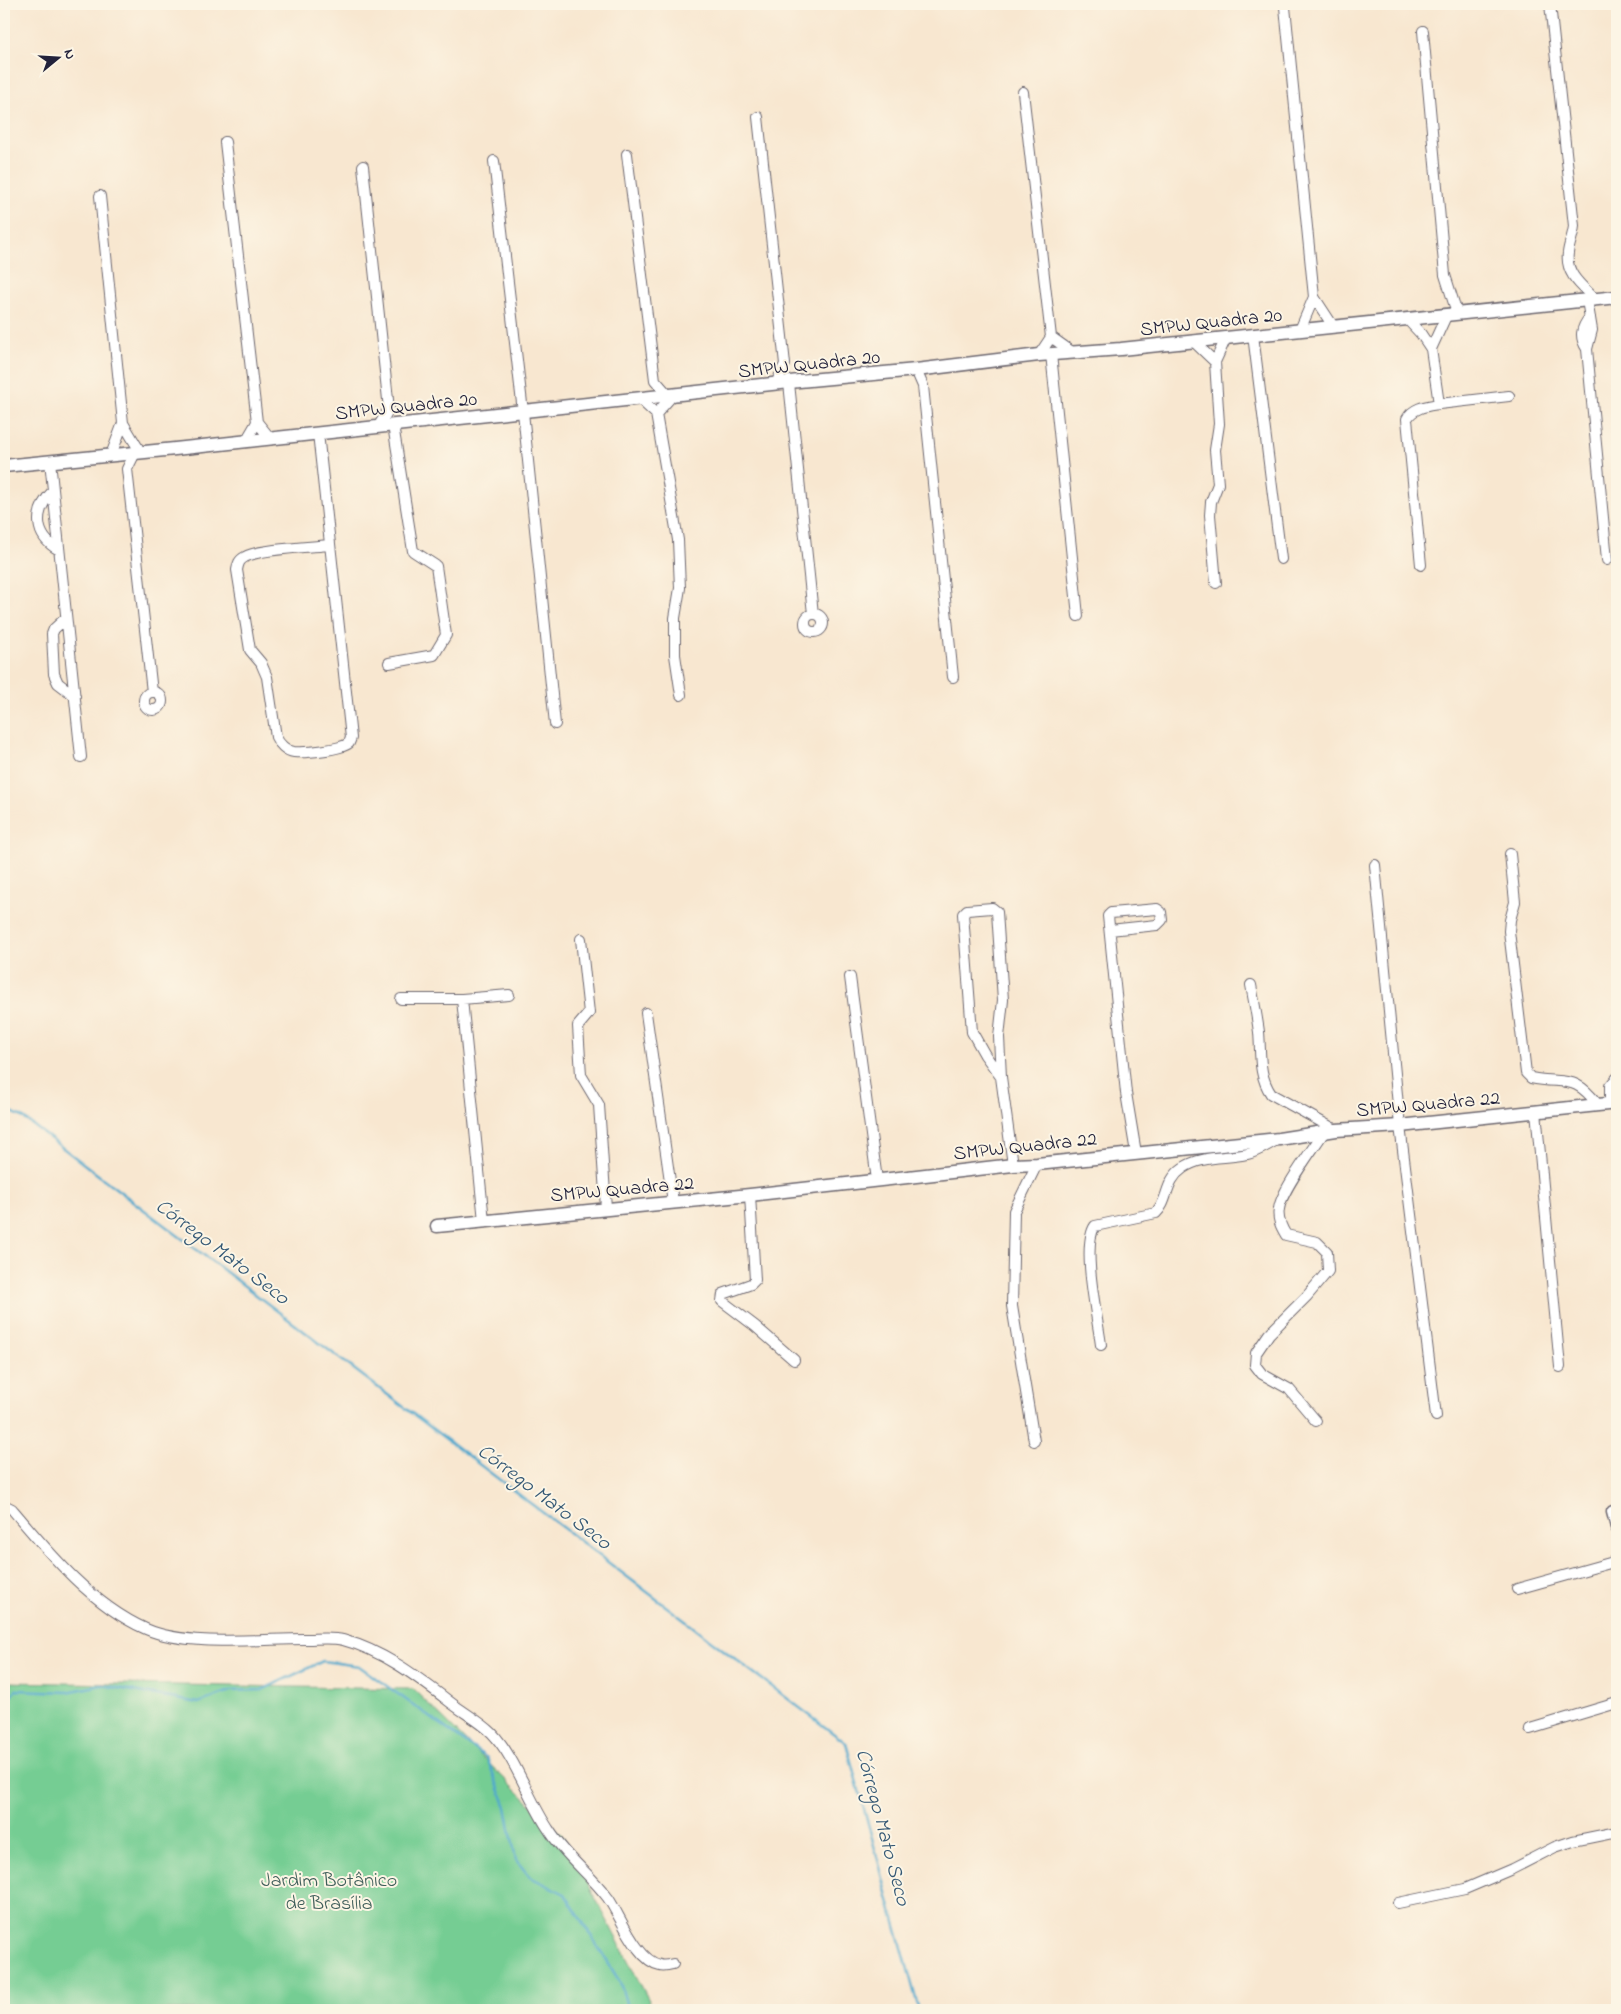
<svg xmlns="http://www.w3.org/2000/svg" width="1621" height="2014" font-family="'Indie Flower',sans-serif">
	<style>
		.green { fill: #74cd93; stroke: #4b7867 }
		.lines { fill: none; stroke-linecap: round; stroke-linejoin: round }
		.stream { stroke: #50a8cd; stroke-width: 2.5 }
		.minor-casing { stroke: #6d676f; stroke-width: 12 }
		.tertiary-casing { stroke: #6d676f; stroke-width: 15 }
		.minor { stroke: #fff; stroke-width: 10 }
		.tertiary { stroke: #fff; stroke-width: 12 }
		.labels { text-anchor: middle; stroke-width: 4; stroke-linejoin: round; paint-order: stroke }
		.street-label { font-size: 20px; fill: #22223b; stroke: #fcf5e5 }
		.park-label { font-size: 20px; fill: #3f5e5a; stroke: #fcf5e5 }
		.water-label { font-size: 21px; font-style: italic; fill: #345875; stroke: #fcf5e5 }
	</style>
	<rect width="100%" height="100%" fill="#fcf5e5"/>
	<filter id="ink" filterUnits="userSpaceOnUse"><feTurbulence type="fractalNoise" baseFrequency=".02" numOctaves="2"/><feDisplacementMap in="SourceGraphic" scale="10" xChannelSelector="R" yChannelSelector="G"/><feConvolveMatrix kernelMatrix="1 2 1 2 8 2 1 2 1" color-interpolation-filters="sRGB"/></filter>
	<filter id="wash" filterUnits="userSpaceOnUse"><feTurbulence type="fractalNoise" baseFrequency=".0096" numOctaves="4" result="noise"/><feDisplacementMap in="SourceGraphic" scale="20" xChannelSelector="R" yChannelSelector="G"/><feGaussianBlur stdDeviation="1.12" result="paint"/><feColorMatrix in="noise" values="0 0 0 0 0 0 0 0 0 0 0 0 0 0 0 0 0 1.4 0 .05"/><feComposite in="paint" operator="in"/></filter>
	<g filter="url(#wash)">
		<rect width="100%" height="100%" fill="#f8e7d0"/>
		<path class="green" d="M4 1682 413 1689 563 1836 654 2010H4Z"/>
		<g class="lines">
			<path class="stream" d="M4 1108 22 1117 846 1743 919 2010
				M4 1704 16 1690 67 1692 102 1685 198 1703 230 1691 262 1690 323 1661 359 1666 487 1758 506 1807 516 1860 530 1877 565 1894 620 1982 628 2010"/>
		</g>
	</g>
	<g filter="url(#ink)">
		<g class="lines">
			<defs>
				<path id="minor" d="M1550 4 1574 226C1573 236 1569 244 1568 253 1565 274 1582 286 1595 299
					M1285 7 1314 297 1333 326
					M1423 31 1445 275 1457 313
					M1023 92 1051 337 1039 355
					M758 117 785 364 776 384
					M225 142 257 422 270 438
					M627 154 655 380 669 396
					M494 161 523 412 555 724
					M363 166 389 409 378 427
					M100 196 123 423 141 453
					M1587 300 1592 330 1587 349 1607 560
					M1407 319 1421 334 1431 349 1439 404C1428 406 1413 407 1407 419L1421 565
					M1300 330 1314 297
					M1253 335 1281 559
					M1051 337 1072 352
					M1193 341 1215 362
					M1431 349 1447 314
					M1587 349C1579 337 1581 328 1590 317
					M1051 354 1078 616
					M916 370 923 386 953 677
					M789 383 813 614
					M672 396 656 414 678 540 680 588 675 618V655L681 695
					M640 399 656 414
					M1439 404 1509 396
					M318 433 351 738 349 743C340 750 305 753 294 752 286 751 279 744 276 737L267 677 261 663 250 650 237 570C238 564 239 560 245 557 259 549 311 547 330 545
					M246 441 257 422
					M135 453 127 469 152 692
					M111 455 123 423
					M50 461 81 757
					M53 491C33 511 34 536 59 550
					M1216 583 1210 515 1211 502 1218 484 1215 450 1219 424 1215 362 1226 338
					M805 623a9 9 0 1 1 18 0a9 9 0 1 1-18 0Z
					M66 618 54 629 52 634 54 674 58 683 75 696
					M389 663 434 655 446 635 436 566 413 551 393 425
					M144 701a9 9 0 1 1 18 0a9 9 0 1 1-18 0Z
					M1510 854 1515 902 1510 920 1509 931 1526 1073 1531 1078C1565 1085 1574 1073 1598 1105
					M1375 865 1400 1126 1436 1416
					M1110 930 1157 925 1162 920 1161 912 1157 909 1111 913 1108 916 1126 1093 1136 1153
					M581 939 589 1013 578 1026 581 1075 599 1105 606 1208
					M850 977 877 1180
					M1251 985C1254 1001 1257 1017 1259 1032 1261 1054 1258 1075 1271 1094L1336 1130
					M401 999H462L509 995
					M462 999 484 1221
					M646 1013 673 1202
					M1001 1077 985 1055 972 1032 963 914 967 910 992 908 997 912 1003 1000 999 1037 1001 1077 1013 1165
					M1610 1103V1086L1617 1078
					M1536 1111 1560 1367
					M750 1195 755 1280 751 1284 723 1294 722 1301 755 1326 794 1360
					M1101 1345C1098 1320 1081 1246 1095 1226L1156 1213C1169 1201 1164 1181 1183 1168 1202 1155 1226 1159 1247 1154 1257 1152 1267 1145 1275 1141
					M1316 1421 1289 1389 1262 1374 1255 1365 1256 1353 1269 1334 1307 1296 1328 1271 1327 1252 1317 1242 1286 1235C1281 1227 1277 1219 1279 1209 1281 1191 1313 1149 1324 1132
					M1034 1441 1012 1306 1014 1211 1037 1164
					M4 1505 12 1509C49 1553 92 1605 146 1629 186 1647 260 1639 304 1639 316 1639 332 1637 343 1640 385 1651 420 1679 454 1705 466 1714 481 1722 492 1733 516 1758 529 1801 549 1830 565 1856 590 1874 608 1898 620 1915 637 1961 660 1965 663 1966 669 1965 673 1964
					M1517 1589 1617 1561
					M1530 1729 1617 1703
					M1398 1903 1465 1889 1512 1869 1555 1847 1573 1841 1617 1832"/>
				<path id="tertiary" d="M4 466 175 449 799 381 916 370 1039 355 1121 349 1617 297
					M437 1226 750 1195 1013 1165 1037 1164 1279 1139 1336 1130 1400 1126 1617 1103
					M1613 1512 1617 1527"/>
			</defs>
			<use href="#minor" class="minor-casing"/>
			<use href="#tertiary" class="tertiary-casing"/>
			<use href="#minor" class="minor"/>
			<use href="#tertiary" class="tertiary"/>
		</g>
	</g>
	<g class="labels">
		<g class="street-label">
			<text transform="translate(1211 321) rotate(-6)" y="7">SMPW Quadra 20</text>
			<text transform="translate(809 363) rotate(-6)" y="7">SMPW Quadra 20</text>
			<text transform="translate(406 405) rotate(-6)" y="7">SMPW Quadra 20</text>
			<text transform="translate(1428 1103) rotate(-5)" y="7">SMPW Quadra 22</text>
			<text transform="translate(1025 1145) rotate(-6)" y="7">SMPW Quadra 22</text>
			<text transform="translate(622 1188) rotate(-5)" y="7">SMPW Quadra 22</text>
		</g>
		<g class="park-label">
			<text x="329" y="1886">Jardim Botânico<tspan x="329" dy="23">de Brasília</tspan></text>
		</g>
		<g class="water-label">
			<text transform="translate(223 1251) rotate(37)" y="7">Córrego Mato Seco</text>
			<text transform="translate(545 1496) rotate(37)" y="7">Córrego Mato Seco</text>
			<text transform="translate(884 1827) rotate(75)" y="7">Córrego Mato Seco</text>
		</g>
	</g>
	<rect width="1621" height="2014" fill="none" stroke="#fcf5e5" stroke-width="20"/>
	<g transform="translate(58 58) rotate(72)" stroke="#fcf5e5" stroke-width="4" paint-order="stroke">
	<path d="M0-4L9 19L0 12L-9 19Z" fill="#22223b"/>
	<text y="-8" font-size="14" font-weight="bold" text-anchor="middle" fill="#22223b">N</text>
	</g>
</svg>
